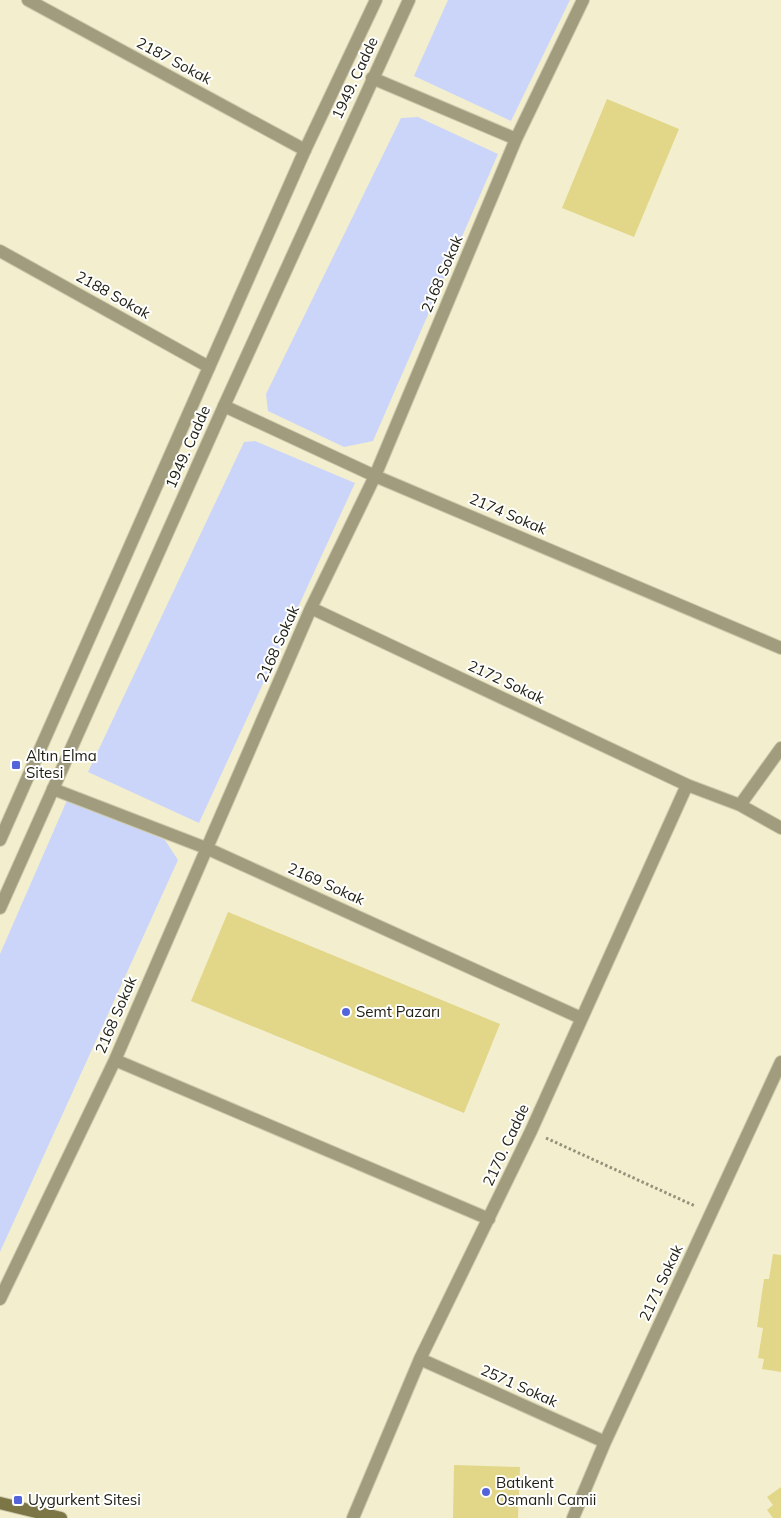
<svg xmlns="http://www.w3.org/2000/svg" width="781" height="1518" font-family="Mulish,sans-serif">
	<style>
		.green { fill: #cbd5fa }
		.building { fill: #e2d688 }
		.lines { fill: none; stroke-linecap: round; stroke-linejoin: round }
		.minor-casing { stroke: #cdcaad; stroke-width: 14 }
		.tertiary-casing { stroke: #cdcaad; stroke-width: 14 }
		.secondary-casing { stroke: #cdcaad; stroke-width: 14 }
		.path { stroke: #95927b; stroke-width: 3; stroke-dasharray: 2.5 2.5; stroke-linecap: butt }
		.minor { stroke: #a19c7d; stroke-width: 12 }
		.tertiary { stroke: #a19c7d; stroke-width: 12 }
		.secondary { stroke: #7c7545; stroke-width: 12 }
		.poi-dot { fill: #5364da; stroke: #fff; stroke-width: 2 }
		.labels { text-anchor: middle; stroke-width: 4; stroke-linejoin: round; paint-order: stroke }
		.street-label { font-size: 15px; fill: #222115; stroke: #fff }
		.poi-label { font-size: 15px; fill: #222115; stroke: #fff; text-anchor: start }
	</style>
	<rect width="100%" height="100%" fill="#f3efce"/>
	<path class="green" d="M448 0H570L511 121 414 76Z
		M418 117 498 154 373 441 344 447 268 411 266 394 401 118Z
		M255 441 355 483 199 823 88 772 244 442Z
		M68 798 165 840 178 860 0 1252V954Z"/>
	<path class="building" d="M607 99 679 129 634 237 562 208Z
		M228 912 500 1024 464 1113 191 1001Z
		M773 1254 781 1255V1372L762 1369 764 1359 758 1358 763 1328 757 1327 764 1279H769Z
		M454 1465 520 1467 518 1518H453Z
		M781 1487V1518H773L767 1510 773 1505 767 1497Z"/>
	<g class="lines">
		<defs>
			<path id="minor" d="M28 0 305 150
				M372 78 516 139
				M0 251 209 367
				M224 406 375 476 781 648
				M311 608 687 785 740 805 781 828
				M53 789 206 848 581 1018
				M740 805 781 748
				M115 1060 489 1219
				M0 1299 115 1060 311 608 375 476 516 139 583 0
				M420 1359 605 1442
				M353 1518 420 1359 531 1131 687 785
				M573 1518 605 1442 781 1062"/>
			<path id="tertiary" d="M0 840 305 150 376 0
				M0 908 224 406 409 0"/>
			<path id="secondary" d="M0 1503 61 1518"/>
		</defs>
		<use href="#minor" class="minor-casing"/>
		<use href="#tertiary" class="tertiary-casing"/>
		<use href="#secondary" class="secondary-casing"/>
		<path class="path" d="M546 1138 695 1206"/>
		<use href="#minor" class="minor"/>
		<use href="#tertiary" class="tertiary"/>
		<use href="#secondary" class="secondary"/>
	</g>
	<g class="poi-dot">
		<rect x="11" y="760" width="10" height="10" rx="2.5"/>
		<circle cx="346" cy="1012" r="5"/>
		<circle cx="486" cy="1492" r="5"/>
		<rect x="13" y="1495" width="10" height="10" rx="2.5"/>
	</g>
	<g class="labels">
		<g class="street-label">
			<text transform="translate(174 61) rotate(28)" y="5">2187 Sokak</text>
			<text transform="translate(355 78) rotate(-65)" y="5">1949. Cadde</text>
			<text transform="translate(442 274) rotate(-67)" y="5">2168 Sokak</text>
			<text transform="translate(113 295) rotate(29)" y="5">2188 Sokak</text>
			<text transform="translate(188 447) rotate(-66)" y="5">1949. Cadde</text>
			<text transform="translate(508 514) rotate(23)" y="5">2174 Sokak</text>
			<text transform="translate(278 644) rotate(-66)" y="5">2168 Sokak</text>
			<text transform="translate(506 682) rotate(25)" y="5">2172 Sokak</text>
			<text transform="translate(326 884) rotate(24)" y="5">2169 Sokak</text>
			<text transform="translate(116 1015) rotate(-67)" y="5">2168 Sokak</text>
			<text transform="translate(506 1145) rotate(-65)" y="5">2170. Cadde</text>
			<text transform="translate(661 1283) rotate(-65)" y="5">2171 Sokak</text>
			<text transform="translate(519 1386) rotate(24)" y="5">2571 Sokak</text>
		</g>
		<g class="poi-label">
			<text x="26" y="761">Altın Elma<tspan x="26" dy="17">Sitesi</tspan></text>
			<text x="356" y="1017">Semt Pazarı</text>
			<text x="496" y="1488">Batıkent<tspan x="496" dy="17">Osmanlı Camii</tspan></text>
			<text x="28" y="1505">Uygurkent Sitesi</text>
		</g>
	</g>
</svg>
